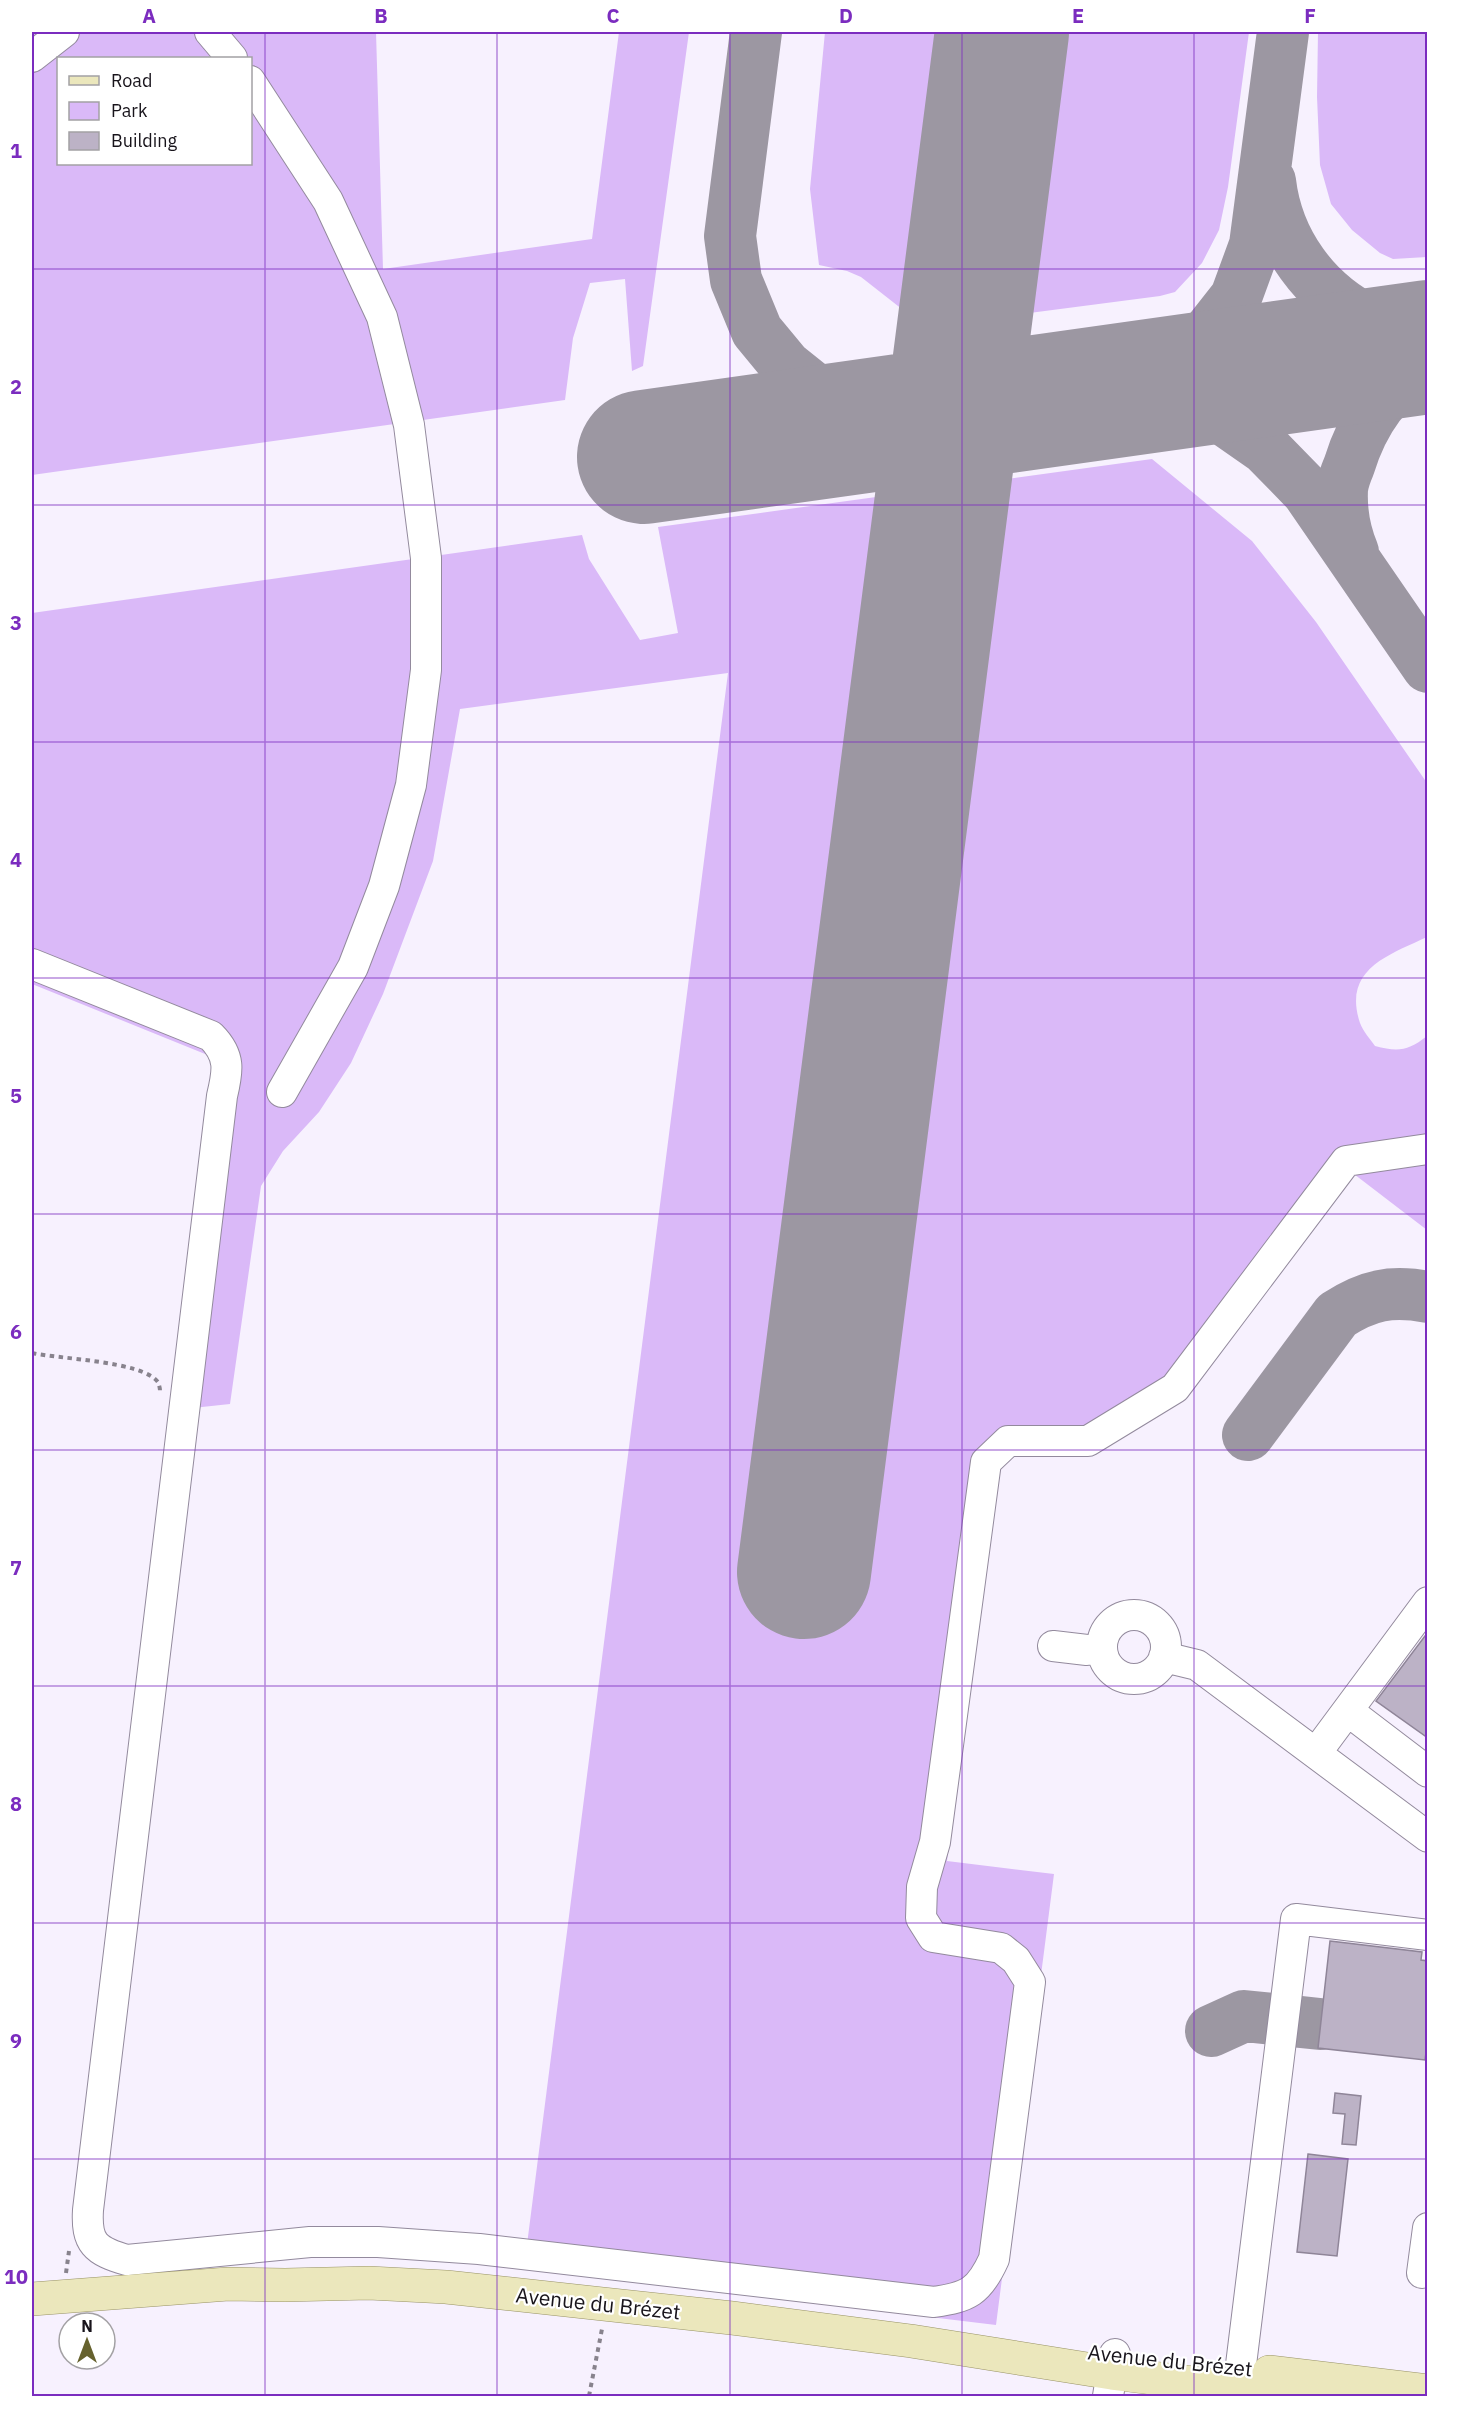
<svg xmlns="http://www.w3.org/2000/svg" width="1459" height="2428" font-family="'IBM Plex Sans',sans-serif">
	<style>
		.green { fill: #dab9f8; fill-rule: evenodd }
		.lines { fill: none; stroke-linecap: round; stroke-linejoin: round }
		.taxiway { stroke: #9c97a2; stroke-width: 52 }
		.runway { stroke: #9c97a2; stroke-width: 134 }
		.building { fill: #bcb2c6; stroke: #8f8598; stroke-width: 1.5 }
		.minor-casing { stroke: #938a9d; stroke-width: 32 }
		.major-casing { stroke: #989367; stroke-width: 34 }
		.path { stroke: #88838d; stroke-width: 4; stroke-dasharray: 4.5 4.5; stroke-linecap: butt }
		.minor { stroke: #fff; stroke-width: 30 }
		.major { stroke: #ebe7bc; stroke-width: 33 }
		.grid { fill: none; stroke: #7b2cbf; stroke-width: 1.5; stroke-opacity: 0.55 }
		.labels { text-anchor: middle; stroke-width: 4.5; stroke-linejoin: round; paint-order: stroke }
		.street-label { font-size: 21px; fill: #18141b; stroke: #fff }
		.neatline { fill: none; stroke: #7b2cbf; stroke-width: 2 }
		.grid-label { font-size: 20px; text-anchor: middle; font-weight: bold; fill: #7b2cbf }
	</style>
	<rect width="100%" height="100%" fill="#f7f1fe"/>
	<path class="green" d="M32 32H376L383 269 592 239 619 32H689L643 366 632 371 625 279 590 283 573 338 565 400 32 475ZM58 58H250V164H58Z
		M825 32H1249L1228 187 1219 230 1202 263 1175 292 1160 296 944 324H921L861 277 847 271 819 265 810 189Z
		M1318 32H1427V257L1393 259 1380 253 1352 230 1331 204 1320 165 1317 97Z
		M1152 459 1252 541 1316 622 1427 783V937C1389 955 1342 969 1360 1023 1363 1031 1370 1039 1375 1046 1398 1052 1408 1051 1427 1036V1230L1350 1171 1107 1444 1000 1458 947 1861 1054 1874 996 2325 524 2268 728 673 460 709 433 861 383 994 351 1063 319 1112 283 1151 261 1186 230 1404 174 1410 215 1058 32 984V613L582 535 589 559 640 640 678 633 658 527Z"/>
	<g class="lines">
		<path class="taxiway" d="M756 32 730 236 736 280 757 331 786 366 821 394 868 412 935 416
			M1270 181C1277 242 1315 294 1370 321 1377 325 1384 329 1391 331 1402 335 1416 335 1428 337
			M1101 390 1162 370 1203 339 1236 297 1255 245 1283 32
			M1082 396 1169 401 1223 419 1266 449 1307 491 1428 667
			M1353 552C1345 533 1341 510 1342 489 1343 481 1346 473 1349 466 1362 423 1387 385 1428 363
			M1248 1435 1337 1315C1368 1295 1391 1290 1428 1297
			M1211 2031 1244 2016 1320 2024"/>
		<path class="runway" d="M644 457 1428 347
			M804 1572 1002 32"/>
	</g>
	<path class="building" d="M1428 1632V1738L1376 1701Z
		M1330 1941 1422 1952 1421 1960 1428 1961V2037L1425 2060 1318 2048Z
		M1335 2093 1361 2096 1356 2145 1342 2144 1345 2114 1333 2113Z
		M1308 2154 1348 2159 1337 2256 1297 2252Z"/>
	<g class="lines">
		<defs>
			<path id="minor" d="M210 32 232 58
				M32 57 64 32
				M250 81 328 201 382 317 409 425 426 558V670L411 785 384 886 353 967 282 1092
				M32 964 211 1036C231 1056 228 1071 222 1096L88 2210C86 2243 95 2251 127 2260L310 2242H378L479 2249 934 2302C968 2297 979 2292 994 2259L1030 1982 1016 1960 1001 1948 933 1937 921 1918 922 1887 935 1842 986 1462 1008 1441H1088L1175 1388 1346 1161 1428 1149
				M1102 1647a32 32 0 1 1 64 0a32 32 0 1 1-64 0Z
				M1053 1646 1087 1650 1102 1648
				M1164 1657 1197 1665 1428 1837
				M1348 1711 1428 1772
				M1316 1753 1428 1602
				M1422 2273 1428 2228
				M1238 2389 1296 1919 1428 1935
				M1108 2396 1115 2354"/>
			<path id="major" d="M32 2299 228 2284 285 2285 369 2283 446 2287 732 2318 911 2341 1112 2373 1299 2396
				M1269 2372 1428 2391"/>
		</defs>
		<use href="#minor" class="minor-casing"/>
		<use href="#major" class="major-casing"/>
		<path class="path" d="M32 1353C59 1359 142 1361 158 1382 159 1385 160 1388 160 1391
			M66 2273 69 2251
			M589 2396 602 2329"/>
		<use href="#minor" class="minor"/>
		<use href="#major" class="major"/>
	</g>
	<path class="grid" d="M265 32V2396M497 32V2396M730 32V2396M962 32V2396M1194 32V2396M32 269H1428M32 505H1428M32 742H1428M32 978H1428M32 1214H1428M32 1450H1428M32 1686H1428M32 1923H1428M32 2159H1428"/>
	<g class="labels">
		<g class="street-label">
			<text transform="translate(598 2304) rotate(6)" y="7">Avenue du Brézet</text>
			<text transform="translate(1170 2361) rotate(6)" y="7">Avenue du Brézet</text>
		</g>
	</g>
	<rect width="1459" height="2428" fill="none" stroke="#ffffff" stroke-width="66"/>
	<rect x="57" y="57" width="195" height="108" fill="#ffffff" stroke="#a3a1a4" stroke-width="1.5"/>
	<rect x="69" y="76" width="30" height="9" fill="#ebe7bc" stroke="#a3a1a4" stroke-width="1.5"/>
	<text x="111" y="87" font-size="18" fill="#18141b">Road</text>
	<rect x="69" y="102" width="30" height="18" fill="#dab9f8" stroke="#a3a1a4" stroke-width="1.5"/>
	<text x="111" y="117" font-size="18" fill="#18141b">Park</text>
	<rect x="69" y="132" width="30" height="18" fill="#bcb2c6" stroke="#a3a1a4" stroke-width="1.5"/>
	<text x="111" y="147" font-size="18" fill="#18141b">Building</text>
	<g transform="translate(87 2341)"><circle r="28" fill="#ffffff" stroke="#a3a1a4" stroke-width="1.5"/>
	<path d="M0-4.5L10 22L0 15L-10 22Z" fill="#66622e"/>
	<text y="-9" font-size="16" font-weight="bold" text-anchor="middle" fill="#18141b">N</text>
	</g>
	<rect x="33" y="33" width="1393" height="2362" class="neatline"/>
	<g class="grid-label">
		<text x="149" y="23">A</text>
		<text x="381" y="23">B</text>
		<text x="613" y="23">C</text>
		<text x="846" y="23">D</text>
		<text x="1078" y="23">E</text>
		<text x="1310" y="23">F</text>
		<text x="16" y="158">1</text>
		<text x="16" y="394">2</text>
		<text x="16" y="630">3</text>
		<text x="16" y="867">4</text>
		<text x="16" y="1103">5</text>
		<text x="16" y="1339">6</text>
		<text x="16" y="1575">7</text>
		<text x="16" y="1811">8</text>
		<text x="16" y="2048">9</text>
		<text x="16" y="2284">10</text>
	</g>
</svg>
